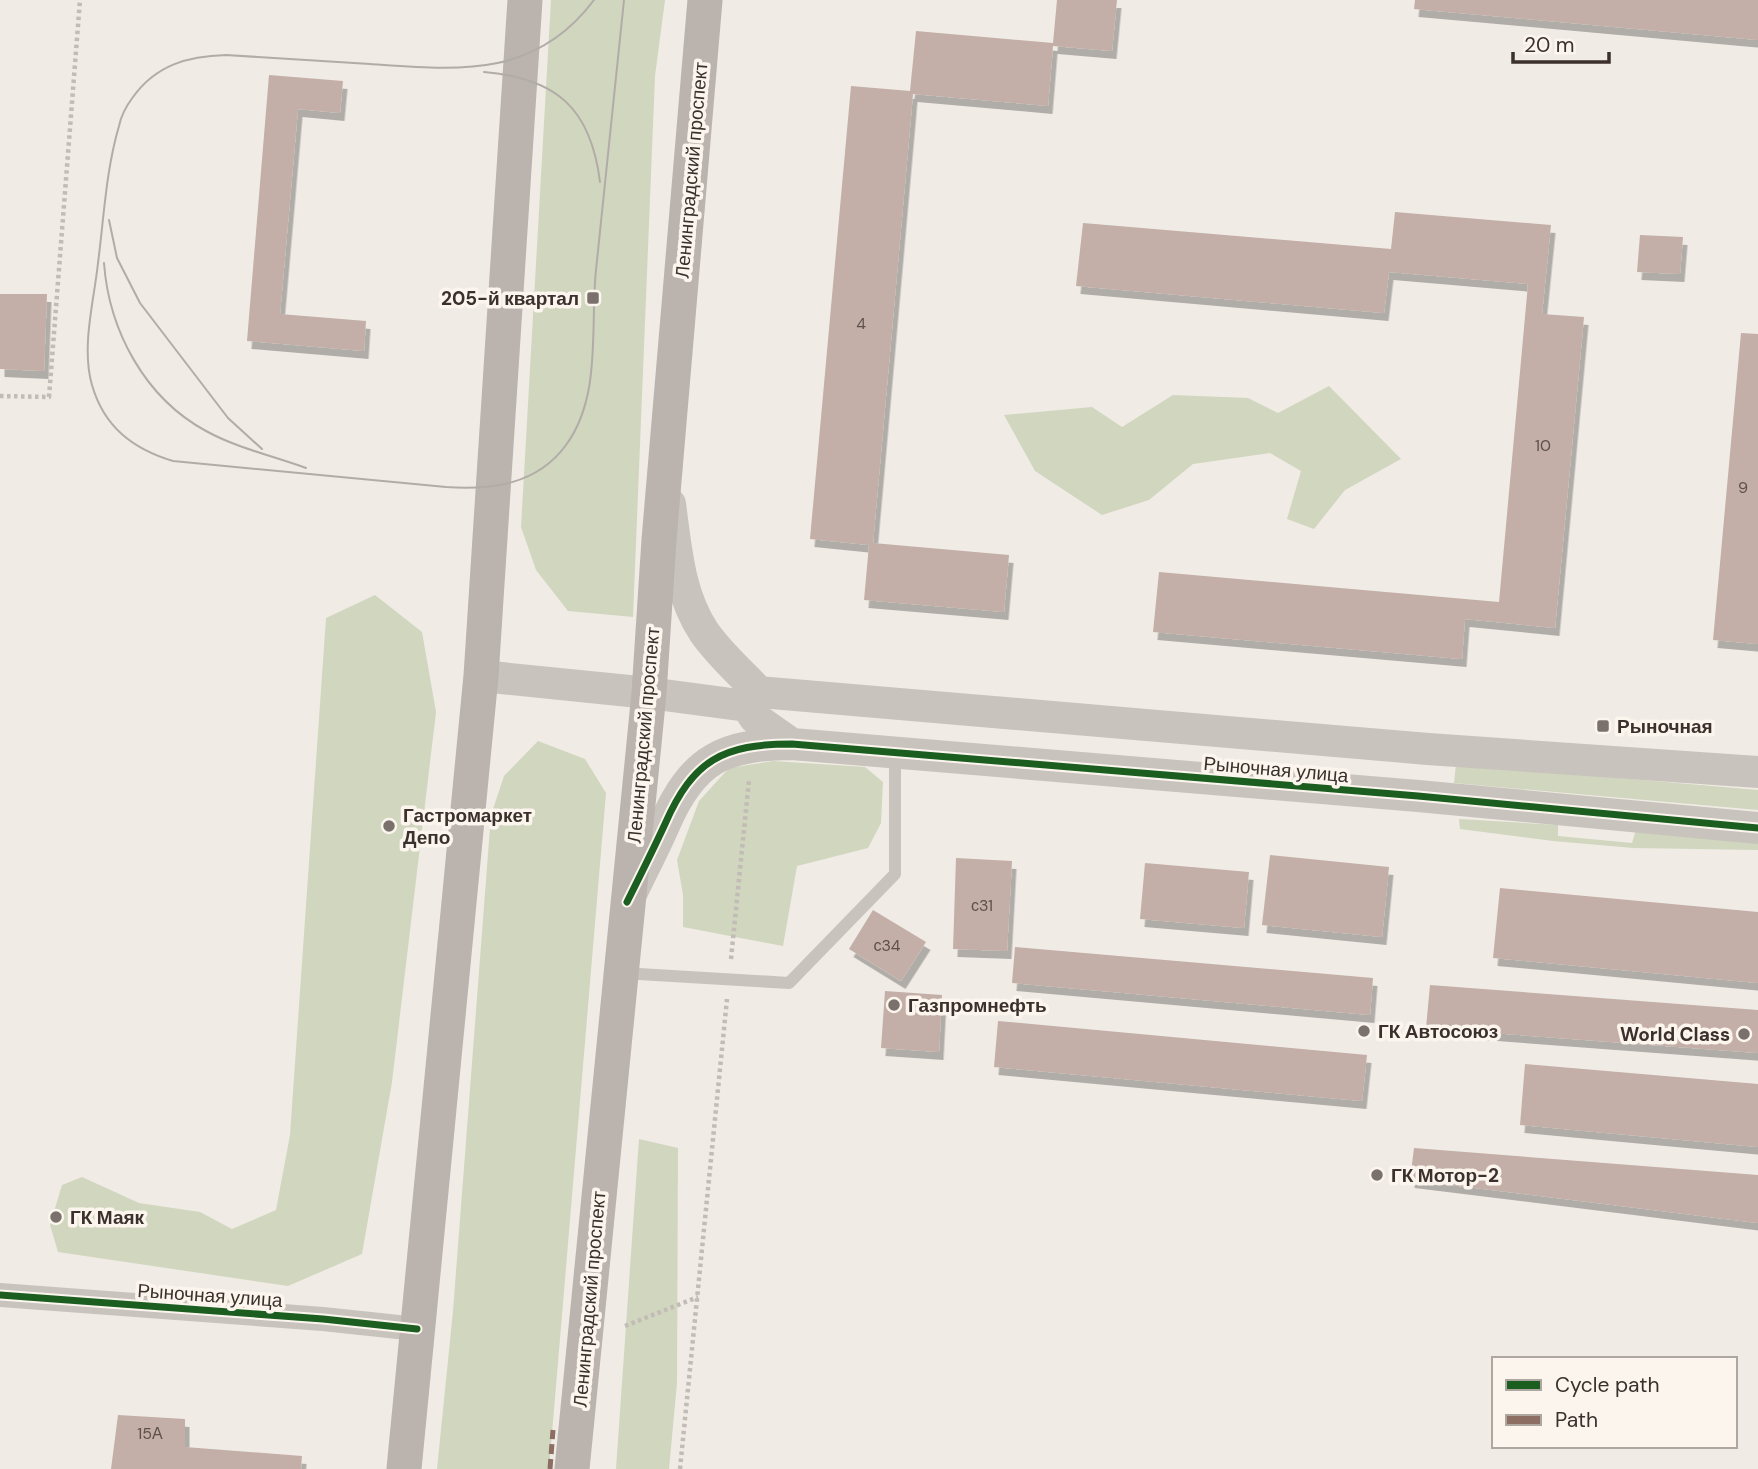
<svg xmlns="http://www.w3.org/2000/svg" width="1758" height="1469" font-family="'DM Sans',sans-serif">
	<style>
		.green { fill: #d1d6bf }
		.building { fill: #c3afa7; filter: url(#shadow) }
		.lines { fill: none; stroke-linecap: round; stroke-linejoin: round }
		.path { stroke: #c2bbb6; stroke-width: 4.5; stroke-dasharray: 3.5 3.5; stroke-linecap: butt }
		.service { stroke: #c9c3be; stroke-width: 12 }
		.minor { stroke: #c9c3be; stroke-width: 24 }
		.tertiary { stroke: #c9c3be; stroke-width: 32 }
		.secondary { stroke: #bab3ae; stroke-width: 35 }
		.tram { stroke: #b1aca8; stroke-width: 2 }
		.quiet { stroke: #8d6e63; stroke-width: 5; stroke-dasharray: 10 5; stroke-linecap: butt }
		.cycleway-casing { stroke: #fbf5ee; stroke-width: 11 }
		.cycleway { stroke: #1b5e20; stroke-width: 7 }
		.poi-dot { fill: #7a716c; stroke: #fbf5ee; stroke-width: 2.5 }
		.labels { text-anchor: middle; stroke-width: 7; stroke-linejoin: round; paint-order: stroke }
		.number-label { font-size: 16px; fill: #5d504a }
		.street-label { font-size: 19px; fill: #3b302b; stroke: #fbf5ee }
		.poi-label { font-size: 19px; font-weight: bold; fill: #3b302b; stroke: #fbf5ee; text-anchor: start }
	</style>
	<defs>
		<filter id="shadow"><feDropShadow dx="4.5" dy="8" stdDeviation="0" flood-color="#0004"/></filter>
	</defs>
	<rect width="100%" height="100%" fill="#f0ebe5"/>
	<path class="green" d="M551 0H665L655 76 633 617 568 611 536 570 521 527Z
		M1329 386 1401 459 1345 490 1314 529 1287 519 1301 471 1270 453 1193 464 1149 500 1102 515 1035 471 1004 415 1092 407 1122 427 1173 395 1248 398 1278 413Z
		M375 595 422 632 436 712 392 1082 362 1254 288 1286 58 1252 50 1225 62 1185 82 1177 139 1203 200 1212 232 1229 276 1210 290 1135 326 618Z
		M538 741 585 759 606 793 549 1469H437L453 1311 491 815 504 776Z
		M773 761 865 767 883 782 881 823 868 848 797 866 783 946 683 927V895L677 860 699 801 729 768Z
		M1456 764 1758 790V810L1454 783Z
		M1459 819 1558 825V836L1632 843 1636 830 1758 839V850L1633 848 1553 841 1460 829Z
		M639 1139 678 1148 677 1383 669 1469H616Z"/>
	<path class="building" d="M1057 0H1117L1112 51 1053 46 1048 106 913 94 873 543 1009 555 1004 612 864 600 869 545 810 539 851 86 910 91 916 31 1053 43Z
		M1415 0H1758V40L1414 9Z
		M269 75 343 81 340 113 298 109 280 314 366 321 364 351 247 341Z
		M1395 212 1551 225 1542 314 1584 317 1555 628 1465 619 1462 659 1153 632 1159 572 1499 602 1528 284 1389 272 1384 313 1076 286 1083 223 1391 249Z
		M1640 235 1683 237 1680 274 1637 272Z
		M0 294H47L44 371 0 369Z
		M1741 333 1758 334V644L1713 640Z
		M1270 855 1389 867 1382 937 1262 925Z
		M956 858 1012 861 1007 951 953 949Z
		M1145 863 1249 872 1244 928 1140 919Z
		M1500 888 1758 912V983L1493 958Z
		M873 910 926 942 901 981 849 949Z
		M1015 947 1373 978 1370 1015 1012 983Z
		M1430 985 1758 1010V1053L1426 1028Z
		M885 991 942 995 939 1052 881 1048Z
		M998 1021 1367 1055 1362 1101 994 1067Z
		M1525 1064 1758 1084V1147L1520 1125Z
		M1414 1148 1758 1175V1223L1410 1180Z
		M118 1415 185 1419V1447L302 1456 301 1469H111Z"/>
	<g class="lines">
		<path class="path" d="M0 396 49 397 80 0
			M731 959 749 780
			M625 1326 698 1297
			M680 1469 727 999"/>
		<path class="service" d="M622 973 789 983 895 874V753"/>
		<path class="minor" d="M0 1295 323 1319 417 1329"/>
		<path class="tertiary" d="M670 504C676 548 679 595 704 632 719 654 741 673 759 692
			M481 676 649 693 747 706 755 718 792 744
			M759 692 1428 749 1758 772
			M632 892C643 869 655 846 665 823 693 759 724 744 792 744L1418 796 1758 828"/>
		<path class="secondary" d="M404 1469 481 676 525 0
			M572 1469 649 693 659 540 705 0"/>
		<path class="tram" d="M594 0C535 79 458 70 370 64 322 61 274 58 226 55 188 56 156 65 133 97 127 105 121 116 119 126 106 170 104 217 98 263 94 301 81 347 92 385 104 427 133 449 173 461L446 487C491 490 537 485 566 445 602 396 590 327 596 270 605 180 615 90 624 0
			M484 72C557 78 591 109 600 182
			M109 220 117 258 140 303 228 418 262 449
			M104 263C109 331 145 398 206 431 237 448 273 456 306 468"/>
		<path class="quiet" d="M550 1469 553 1430"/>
		<defs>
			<path id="cycleway" d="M627 902C640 876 653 850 665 824 693 760 723 744 792 744L1418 796 1758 828
				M0 1295 323 1319 417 1329"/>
		</defs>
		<use href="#cycleway" class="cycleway-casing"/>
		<use href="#cycleway" class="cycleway"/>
	</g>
	<g class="poi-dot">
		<rect x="586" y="291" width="14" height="14" rx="3.5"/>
		<rect x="1596" y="719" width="14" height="14" rx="3.5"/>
		<circle cx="389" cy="826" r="7"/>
		<circle cx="894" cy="1005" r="7"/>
		<circle cx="1364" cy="1031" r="7"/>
		<circle cx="1744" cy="1034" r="7"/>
		<circle cx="1377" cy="1175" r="7"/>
		<circle cx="56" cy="1217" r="7"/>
	</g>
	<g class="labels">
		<g class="number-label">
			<text x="861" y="329">4</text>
			<text x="1543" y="451">10</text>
			<text x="1743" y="493">9</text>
			<text x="982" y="911">с31</text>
			<text x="887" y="951">с34</text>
			<text x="150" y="1439">15А</text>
		</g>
		<g class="street-label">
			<text transform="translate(691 170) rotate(-85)" y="7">Ленинградский проспект</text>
			<text transform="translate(643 735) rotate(-85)" y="7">Ленинградский проспект</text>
			<text transform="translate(1276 769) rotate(5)" y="7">Рыночная улица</text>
			<text transform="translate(210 1295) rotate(4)" y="7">Рыночная улица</text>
			<text transform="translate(589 1299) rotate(-85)" y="7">Ленинградский проспект</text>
		</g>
		<g class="poi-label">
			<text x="579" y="305" text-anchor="end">205-й квартал</text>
			<text x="1617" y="733">Рыночная</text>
			<text x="403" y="822">Гастромаркет<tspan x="403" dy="22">Депо</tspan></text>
			<text x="908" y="1012">Газпромнефть</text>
			<text x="1378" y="1038">ГК Автосоюз</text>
			<text x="1730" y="1041" text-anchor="end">World Class</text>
			<text x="1391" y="1182">ГК Мотор-2</text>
			<text x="70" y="1224">ГК Маяк</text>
		</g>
	</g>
	<rect x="1492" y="1357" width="245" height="91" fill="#fbf5ee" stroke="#aea6a0" stroke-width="2"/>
	<rect x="1506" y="1380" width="35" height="10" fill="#1b5e20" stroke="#aea6a0" stroke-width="2"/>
	<text x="1555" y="1392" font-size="21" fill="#3b302b">Cycle path</text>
	<rect x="1506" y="1415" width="35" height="10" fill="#8d6e63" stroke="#aea6a0" stroke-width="2"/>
	<text x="1555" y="1427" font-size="21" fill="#3b302b">Path</text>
	<path d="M1513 52v10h96v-10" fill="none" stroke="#3b302b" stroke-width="3.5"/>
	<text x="1524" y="52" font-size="21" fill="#3b302b" stroke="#fbf5ee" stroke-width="5" paint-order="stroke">20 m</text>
</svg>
